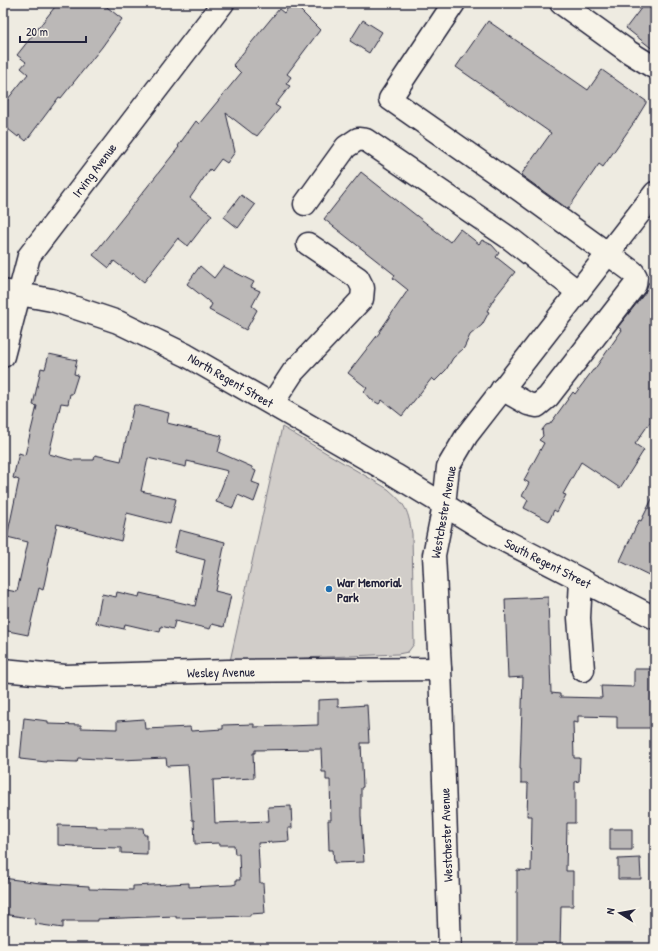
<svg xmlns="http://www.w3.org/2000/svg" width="658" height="951" font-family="'Patrick Hand',sans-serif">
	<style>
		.green { fill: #d1cdc9; stroke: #7a7882 }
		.building { fill: #bbb8b7; stroke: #22223b }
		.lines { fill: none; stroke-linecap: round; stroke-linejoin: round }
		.minor-casing { stroke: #22223b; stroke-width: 25 }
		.major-casing { stroke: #22223b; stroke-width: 25 }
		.minor { stroke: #f7f3e8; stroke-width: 22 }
		.major { stroke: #f7f3e8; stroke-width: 22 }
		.poi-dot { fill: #1f6fb2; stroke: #f7f3e8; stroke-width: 1.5 }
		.labels { text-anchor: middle; stroke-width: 3; stroke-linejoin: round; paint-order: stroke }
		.street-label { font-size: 13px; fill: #22223b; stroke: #f7f3e8 }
		.poi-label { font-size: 13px; font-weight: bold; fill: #22223b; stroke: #f7f3e8; text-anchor: start }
	</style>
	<rect width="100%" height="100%" fill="#eeebe1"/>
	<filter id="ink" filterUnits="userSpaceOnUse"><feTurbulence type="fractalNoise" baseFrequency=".025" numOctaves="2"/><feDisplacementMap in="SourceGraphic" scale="8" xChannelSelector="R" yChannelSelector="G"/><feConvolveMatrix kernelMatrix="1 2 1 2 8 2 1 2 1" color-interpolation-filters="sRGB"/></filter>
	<g filter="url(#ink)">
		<path class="green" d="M282 427 388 489C406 505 408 510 412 534L414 644 408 652 398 654 230 661Z"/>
		<path class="building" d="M58 3H102L122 19 102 47 61 98 59 97 26 141 19 135 18 137 3 125V105L28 74 21 68 26 62 17 55Z
			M645 3H655V51L626 28Z
			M291 4 293 5 294 4 320 30 287 74 291 77 286 84 290 86 275 105 280 108 257 136 254 134H253L226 113 235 152 227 163 221 159 212 171 210 169 190 198 212 215 188 246 178 238 144 282 133 273 132 275 114 261 109 268 93 255 179 147 178 146 196 121 199 124 241 73 233 65 279 9 284 13Z
			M363 20 382 32 369 53 350 41Z
			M488 21 588 90 602 70 646 101V103L635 121 603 167 599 164 568 209 521 175 551 133 456 67Z
			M361 172 450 242 460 229 479 244 482 240 492 245 499 253 496 257 515 272 495 297 487 311 489 312 482 325 470 335 464 348 453 358 446 370 435 381 432 378 402 416 382 400 379 404 370 399 364 392 367 388 348 373 380 332H379L408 290 393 278 395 275 324 219Z
			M241 195 255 205 238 228 224 217Z
			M200 266 214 278 223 266 254 282 251 287 260 291 252 306 257 310 246 330 209 310 212 304 187 284Z
			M655 273V415L635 444 644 450 620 488 581 462 563 494 566 495 557 512 554 510 549 521 524 508 528 500 522 496 529 483 524 480 544 443 539 440 543 436 542 430 546 425 550 424 573 392 575 394 593 370H594L622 330 618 327 645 293 648 284Z
			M49 354 77 360 74 374 78 375 72 394H70L68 404 61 403 49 454 71 460H94L95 455 121 461 134 405H137L169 413 167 423 222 436 218 452 252 467V469L256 471 252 482 260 485 254 502 238 495 233 508 216 502 228 471 187 461 186 467 148 458 141 491 176 499 170 524 127 513 121 541 57 524 43 590 39 588 28 635 3 630V607L7 590 17 592 28 542 7 537 19 480 13 478 19 453 25 455 37 406 33 405 41 368 45 369Z
			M655 493V578L620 561 639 520 641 521Z
			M179 530 225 542 215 591 231 595 224 627 212 624 210 629 175 621 173 629 161 626 160 632 125 624 124 629 96 623 102 594 116 597 117 592 139 597 140 593 195 606 205 560 174 552Z
			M548 597 551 693 560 694V697L602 698 601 686 634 687V669H655V728H617V717L578 716V723L573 722 574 758H580L579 781 575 782V823H567L566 871H573V906H561L560 948H517V870L531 871 532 816H527L528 785 527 783H521V769H520L523 677 508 678 505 599Z
			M338 699V707L367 705 369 743H361L363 787 361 788V816L364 862 334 863 333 850H329L328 820H331L330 780H326V772H322L321 749 255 750V753H253L254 778 213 780 215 823 269 821 268 807 291 806 292 828H288L289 841 258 843 260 883H263L265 913 250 914V916L176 918V916L98 919V921H63V928L35 924V919L3 914V878L40 883 89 886V889L133 890V886L189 883V887L232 885 236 884V880H240L239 854H235L234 845H219V843L195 844 194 820H192L188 765 167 766 166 758 121 760 78 758 77 762 46 761V762L20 759 24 718 48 721V724L81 725V728L117 729V721L144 719 145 729 190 727 191 731 223 729V725L254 724V727L318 725V700Z
			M58 825 97 826V828H143L144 835H147V854L121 853V848L75 847V846L58 845Z
			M610 829H632V850H610Z
			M640 858 641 879H618V859Z"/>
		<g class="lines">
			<defs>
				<path id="minor" d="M454 3 390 99 520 190 633 272 636 277 635 285 548 397 537 406 528 404 502 389
					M561 3 629 52 655 68
					M305 204 346 147 358 139 366 140 512 240 578 292
					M3 291 52 300 118 322 186 355 395 475 490 533 655 618
					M3 356 29 256 223 3
					M272 404 293 372 362 299 363 288 358 278 308 244
					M581 580 579 618 583 670
					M3 670 65 676 228 671 440 669"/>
				<path id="major" d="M450 948 440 669 434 555 444 505 448 467 467 435 655 193"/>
			</defs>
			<use href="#minor" class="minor-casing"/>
			<use href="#major" class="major-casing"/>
			<use href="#minor" class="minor"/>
			<use href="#major" class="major"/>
		</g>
	</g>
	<circle class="poi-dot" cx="329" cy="589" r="4"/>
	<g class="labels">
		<g class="street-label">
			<text transform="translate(94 170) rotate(-53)" y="5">Irving Avenue</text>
			<text transform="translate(231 380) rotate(30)" y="5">North Regent Street</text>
			<text transform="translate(443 512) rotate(-80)" y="5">Westchester Avenue</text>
			<text transform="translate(548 563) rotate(27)" y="5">South Regent Street</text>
			<text transform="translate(221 672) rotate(-1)" y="5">Wesley Avenue</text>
			<text transform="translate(446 835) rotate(-92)" y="5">Westchester Avenue</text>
		</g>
		<g class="poi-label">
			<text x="337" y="587">War Memorial<tspan x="337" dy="15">Park</tspan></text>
		</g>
	</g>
	<rect width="658" height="951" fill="none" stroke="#f7f3e8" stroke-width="16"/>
	<rect x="8" y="8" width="642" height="935" fill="none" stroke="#22223b" stroke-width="1.5" filter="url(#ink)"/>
	<g transform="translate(620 913) rotate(281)" stroke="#f7f3e8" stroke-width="3" paint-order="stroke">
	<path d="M0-3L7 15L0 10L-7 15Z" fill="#22223b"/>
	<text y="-6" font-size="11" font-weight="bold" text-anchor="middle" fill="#22223b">N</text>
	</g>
	<path d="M20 36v6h66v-6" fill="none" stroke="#22223b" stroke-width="2"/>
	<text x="26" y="36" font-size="12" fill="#22223b" stroke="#f7f3e8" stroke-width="3" paint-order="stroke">20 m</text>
</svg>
